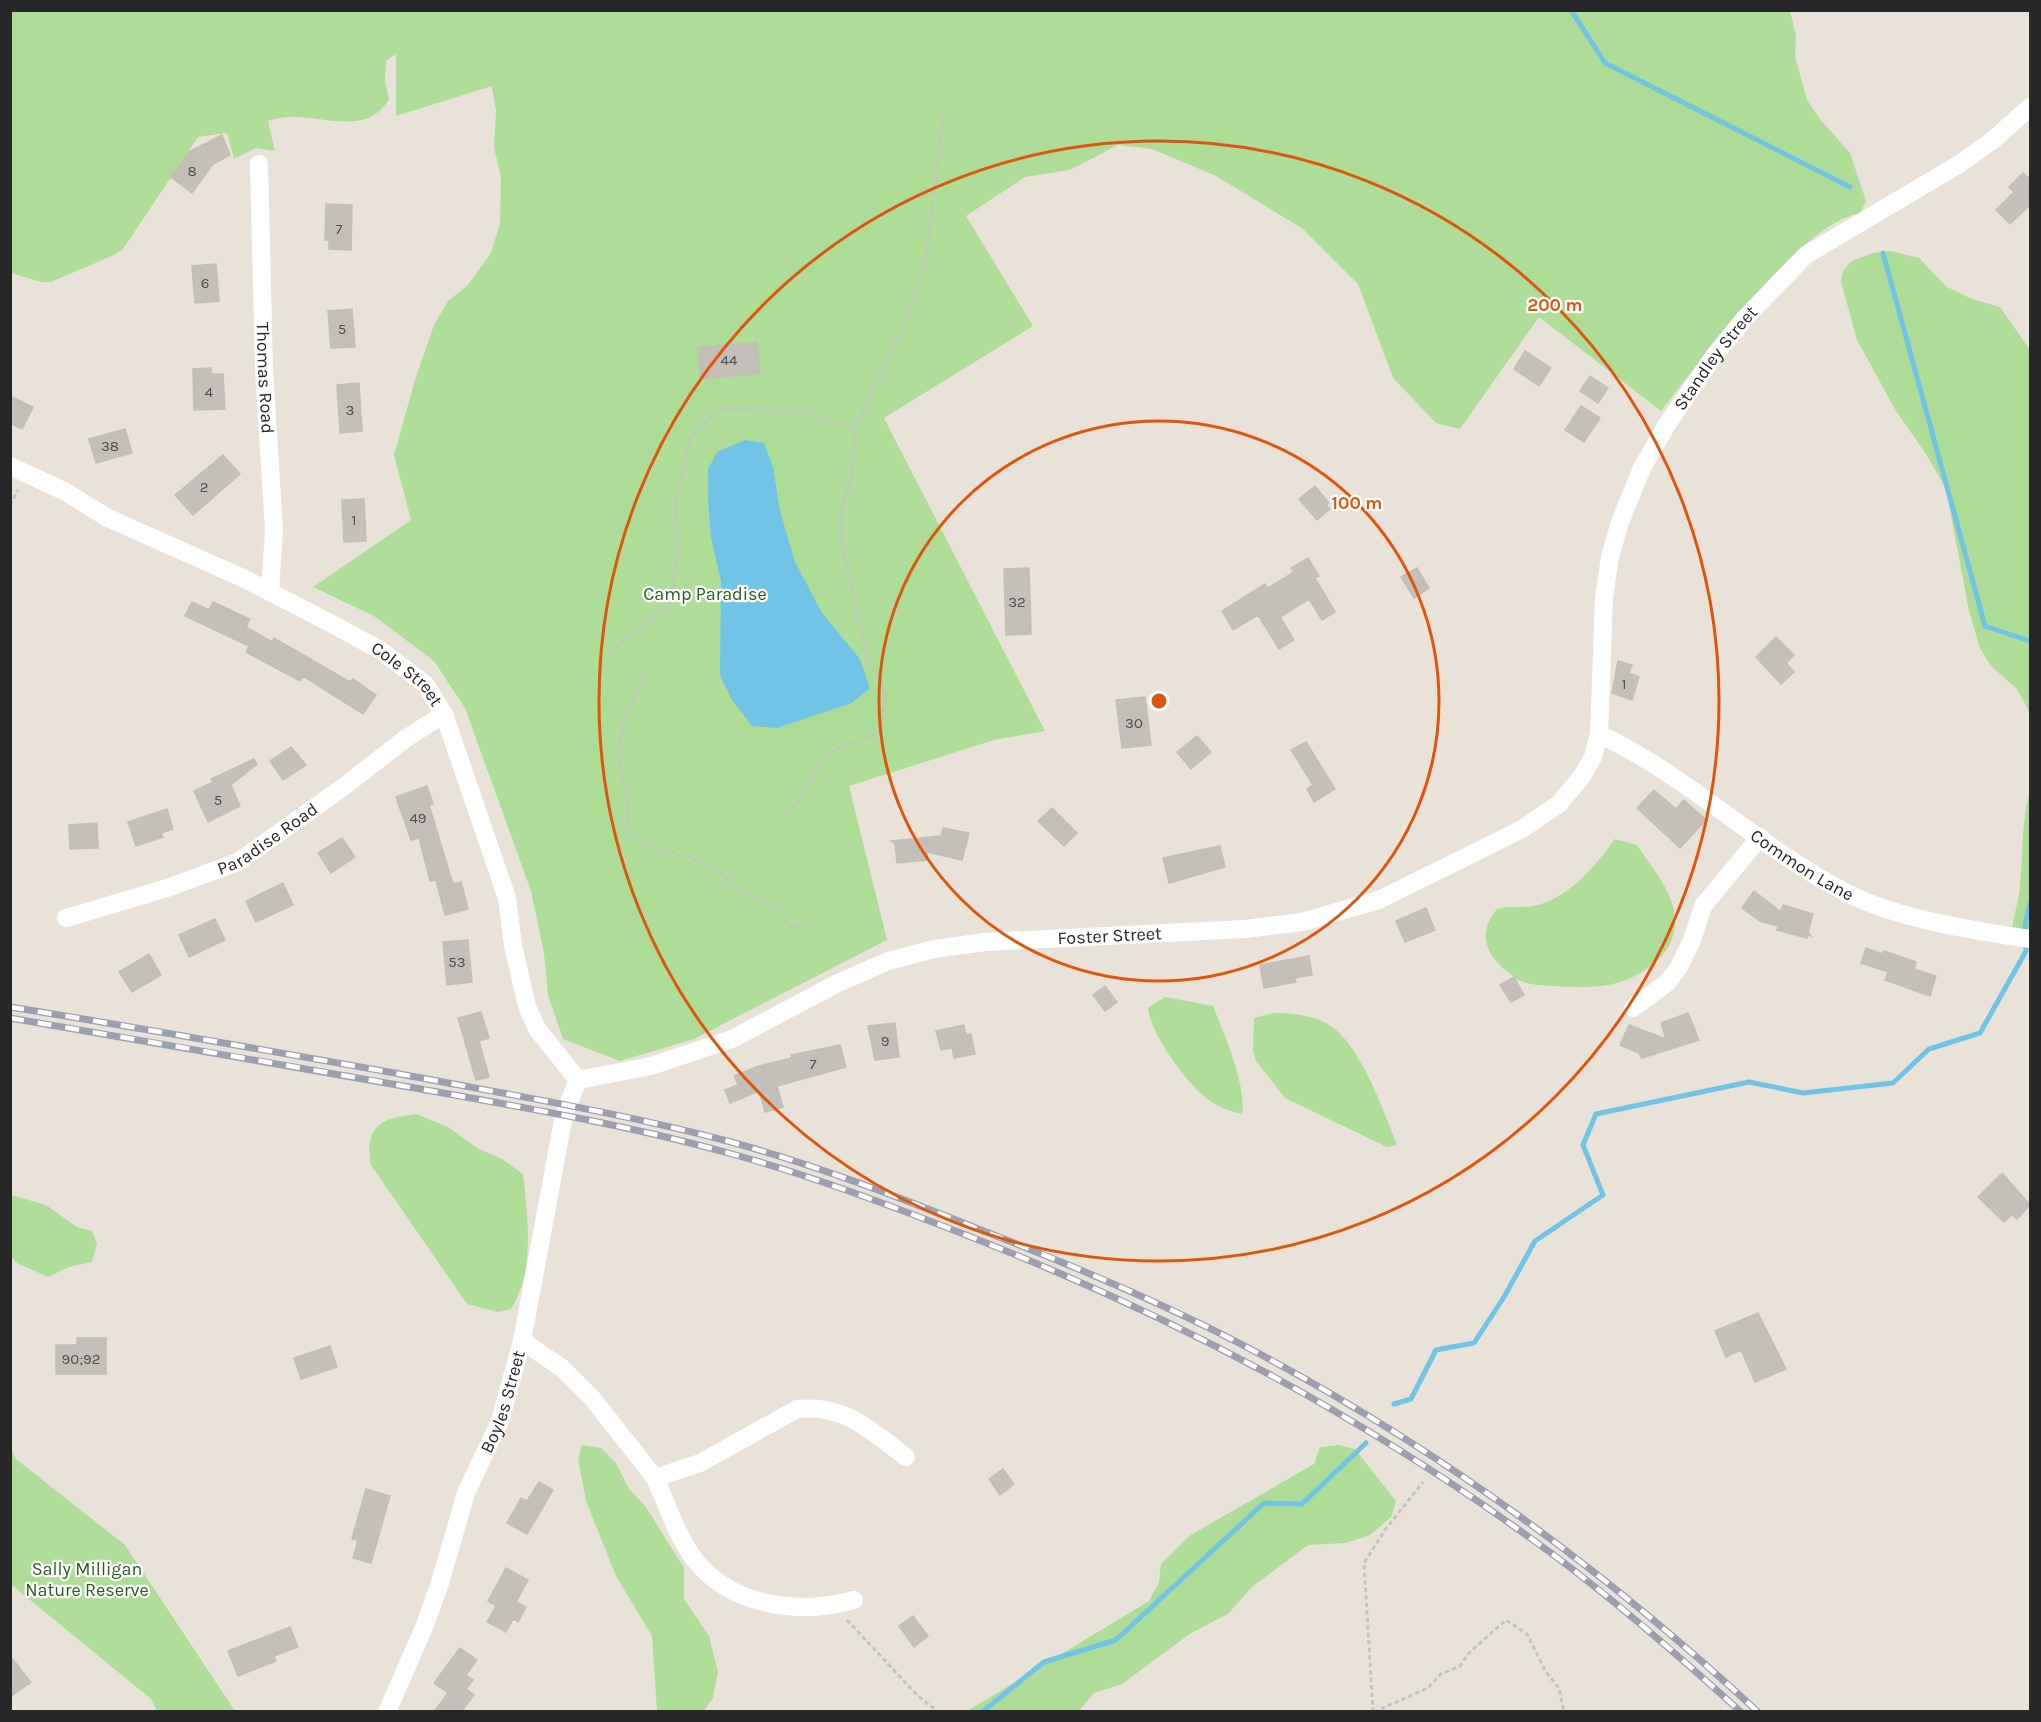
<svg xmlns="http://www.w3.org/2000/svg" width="2041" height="1722" font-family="Karla,sans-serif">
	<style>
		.green { fill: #aedd98 }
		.water { fill: #71c4e5 }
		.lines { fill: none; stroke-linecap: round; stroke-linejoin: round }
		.stream { stroke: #71c4e5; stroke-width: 5 }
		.building { fill: #c4bfb9; stroke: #c4beb3; stroke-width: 1.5 }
		.path { stroke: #c3c3c3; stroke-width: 3; stroke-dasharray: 4.5 3; stroke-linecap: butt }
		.minor { stroke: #fff; stroke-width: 18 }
		.rail-casing { stroke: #9c9fb0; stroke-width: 7 }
		.rail { stroke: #fff; stroke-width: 4.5; stroke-dasharray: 14; stroke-linecap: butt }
		.ring { fill: none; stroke: #de560d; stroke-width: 3 }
		.labels { text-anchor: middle; stroke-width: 4.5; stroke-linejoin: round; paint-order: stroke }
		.number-label { font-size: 15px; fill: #4e4d4c }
		.street-label { font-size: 18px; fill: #272727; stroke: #fff }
		.park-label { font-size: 18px; fill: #295d1d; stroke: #fff }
		.centre { fill: #de560d; stroke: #fff; stroke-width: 3 }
		.ring-label { font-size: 18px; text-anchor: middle; font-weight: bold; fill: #de560d; stroke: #fff; stroke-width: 4.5; stroke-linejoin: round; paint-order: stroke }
	</style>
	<rect width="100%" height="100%" fill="#e9e2d9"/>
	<path class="green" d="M11 10 1790 11 1796 35 1795 56 1807 100 1820 119 1850 153 1866 201 1860 214C1806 217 1696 367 1661 411L1539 317 1460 429 1436 423 1393 378 1358 284 1303 229 1216 176 1152 149 1118 145 1070 170 1025 177 966 216 1033 326 884 418 1045 731 994 740 849 786 887 940 694 1039 620 1061 563 1039 548 995 544 953 531 891 465 708 434 661 374 616 313 587 411 520 394 455 415 380 434 325 448 301 467 286 491 253 500 223 501 177 494 148 496 111 492 86 396 116V54L386 61 385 81 389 99C362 144 310 105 268 121L275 151 256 148 234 159 227 133 198 137 123 249 114 255 51 282H41L11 273Z
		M1890 251 1919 258 1947 287 1972 299 2000 307 2030 350V712L2016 688 1990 665 1980 648 1969 611 1946 489 1926 454 1896 411 1857 340 1841 282 1843 271 1852 261 1872 253Z
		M2030 792V932L2012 928C2014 914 2019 900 2020 886 2023 855 2021 821 2030 792Z
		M1615 839 1637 845C1652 868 1675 893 1675 921 1676 956 1639 979 1608 985 1590 988 1571 987 1553 986 1542 985 1526 985 1517 979 1491 961 1473 938 1497 909 1510 905 1525 909 1538 905 1572 895 1595 866 1615 839Z
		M1165 997 1213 1006C1224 1034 1247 1086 1242 1114 1229 1111 1218 1107 1207 1099 1186 1082 1151 1035 1148 1008Z
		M1274 1013C1295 1013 1320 1016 1336 1030 1363 1053 1384 1112 1397 1145L1387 1147 1285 1098 1256 1061 1253 1050 1254 1018Z
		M416 1114 448 1127 477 1148 502 1159 523 1174C528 1217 535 1271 511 1309L498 1312 467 1304 371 1165C364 1127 380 1118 416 1114Z
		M11 1195 46 1205 77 1227 92 1231 97 1244 92 1262 69 1267 48 1277 19 1264 11 1257Z
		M582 1445 601 1448 616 1463 629 1489 646 1507 684 1568V1599L709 1636 718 1672 713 1698 704 1711H657L652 1636 616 1576 586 1501 578 1459Z
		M1339 1445 1355 1449 1396 1501 1391 1517 1370 1535 1346 1543 1308 1545 1252 1587 1228 1614 1191 1633 1122 1684 1094 1693 1079 1711H967L1149 1601 1159 1582 1161 1564 1189 1536 1314 1464 1320 1447Z
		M11 1449 16 1459 125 1545 235 1711H157L151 1699 13 1586 11 1588Z"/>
	<path class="water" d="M745 440 764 443 773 467 780 511 795 562 822 613 860 659 870 688 852 703 777 728 752 726 732 700 720 675 721 581 711 538 708 500V469L717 452Z"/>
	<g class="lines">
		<path class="stream" d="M1571 10 1605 63 1850 187
			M1883 253 1985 626 2030 641
			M1394 1404 1411 1399 1436 1350 1474 1343 1504 1297 1535 1241 1603 1195 1583 1145 1596 1114 1749 1082 1803 1093 1893 1083 1929 1049 1980 1033 2026 951 2025 924 2030 904
			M982 1712 1044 1662 1116 1640 1264 1503 1302 1504 1366 1443"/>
	</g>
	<path class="building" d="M222 135 230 155 213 164 192 193 171 177 190 151Z
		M2023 173 2028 178 2031 175V207L2029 206 2010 224 1996 210 2014 192 2009 187Z
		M326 204 352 205 351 250 329 249V240H325Z
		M216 264 219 301 195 303 192 266Z
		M352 309 355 347 331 348 328 311Z
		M757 342 760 373 701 379 698 348Z
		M1525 351 1551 368 1539 386 1514 369Z
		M211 368V374H223L225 409 194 410 193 369Z
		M1590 376 1608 388 1598 403 1580 391Z
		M359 383 362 431 340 433 337 385Z
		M10 396 33 407 22 429 10 423Z
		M1581 406 1600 418 1584 442 1565 430Z
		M125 429 132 453 96 463 89 439Z
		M223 455 240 474 193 515 175 495Z
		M1315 486 1329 503 1326 505 1330 509 1317 520 1299 499Z
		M364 499 366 541 344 542 342 500Z
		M1308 558 1319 576 1315 578 1335 612 1322 620 1309 599 1280 617 1294 640 1279 649 1258 615 1233 630 1222 611 1265 584 1268 588 1294 572 1291 568Z
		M1029 568 1031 634 1006 635 1004 569Z
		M1417 568 1429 588 1414 598 1401 577Z
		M192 602 209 610 213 602 250 619 246 627 272 642 274 638 350 682 353 679 376 695 363 714 303 676 300 681 246 652 249 646 185 616Z
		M1776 637 1794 655 1786 663 1794 672 1781 684 1756 657Z
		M1618 661 1632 665 1629 673 1639 677 1632 700 1612 693Z
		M1145 697 1151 745 1122 748 1116 700Z
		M1197 736 1211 752 1191 769 1177 752Z
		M1306 742 1335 789 1314 802 1307 789 1313 785 1291 750Z
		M291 747 306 765 283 780 270 761Z
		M254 759 257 764 231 785 240 806 208 822 194 791 213 782 211 779Z
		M427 786 433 804 429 805 453 884 461 882 468 909 445 915 436 880 430 881 419 838 411 840 396 797Z
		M1654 790 1676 809 1684 800 1706 820 1680 848 1637 808Z
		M1052 808 1077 833 1064 846 1038 821Z
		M167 809 173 829 161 833 163 837 136 846 128 822Z
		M97 823 98 848 70 849 69 825Z
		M943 828 969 833 962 860 927 852V860L897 863 895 844 891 841 941 836Z
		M342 838 355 857 331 873 318 853Z
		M1220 846 1225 867 1169 883 1163 858Z
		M283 883 293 905 256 922 246 901Z
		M1754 891 1781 912 1783 905 1813 914 1808 932 1811 936 1808 935 1807 938 1777 930 1778 926 1760 921 1742 908Z
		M1426 908 1435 930 1405 942 1396 921Z
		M215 919 225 940 189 957 179 935Z
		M468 940 472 982 447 985 443 942Z
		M1866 948 1883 954 1884 951 1916 962 1914 969 1936 976 1930 996 1885 980 1888 972 1861 963Z
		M149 954 161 975 132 992 119 972Z
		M1309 956 1312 975 1295 978 1296 982 1264 988 1260 965Z
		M1514 977 1524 995 1511 1002 1500 985Z
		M1105 986 1117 1002 1105 1011 1093 995Z
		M481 1012 489 1038 479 1041 489 1077 476 1080 458 1018Z
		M1688 1013 1699 1040 1642 1058 1639 1053 1620 1045 1629 1025 1666 1039 1661 1023Z
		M895 1023 899 1057 875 1060 868 1026Z
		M964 1025 966 1035 971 1034 975 1054 954 1058 952 1048 941 1050 936 1031Z
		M840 1045 846 1067 777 1086 783 1107 765 1112 759 1091 730 1103 725 1090 738 1085 734 1076 759 1066 792 1058 791 1055Z
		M2002 1173 2030 1205 2017 1219 2012 1215 2004 1222 1978 1197Z
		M1758 1313 1786 1369 1755 1382 1741 1350 1726 1357 1715 1331Z
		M77 1338H106V1374H56V1345H77Z
		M330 1346 337 1367 301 1379 294 1358Z
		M1003 1469 1014 1484 1000 1495 989 1479Z
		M539 1482 553 1490 527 1534 507 1523 521 1498 527 1501Z
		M366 1489 390 1496 371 1563 353 1558 358 1540 352 1539Z
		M506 1568 528 1580 516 1602 526 1607 518 1622 513 1619 506 1632 487 1622 496 1606 488 1601Z
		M913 1616 928 1636 914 1647 899 1626Z
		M290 1627 298 1647 274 1656 276 1661 238 1676 228 1651Z
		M460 1648 477 1660 466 1675 473 1680 466 1689 474 1695 461 1712H434L448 1693 434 1683Z
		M10 1656 31 1682 10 1697Z"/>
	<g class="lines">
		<path class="path" d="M855 428 905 322 925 267 943 116
			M10 505 18 490
			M610 651 668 606 678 556 676 497 691 436 720 409 805 412 855 428 852 477 841 509 842 543 868 660 886 692 881 732 828 753 796 806 780 816
			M644 676 626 715 618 751 621 773 627 791 629 834 648 844 705 863 738 888 781 909 790 927 808 925
			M847 1620 917 1695 938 1712
			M1337 1712H1372
			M1373 1712 1364 1563 1385 1530 1423 1482
			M1374 1712 1428 1688 1441 1674 1460 1666 1469 1653 1506 1620 1527 1634 1546 1672 1559 1688 1564 1712"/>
		<g class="minor">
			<path id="s1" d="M259 164 264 369 274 530 270 592"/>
			<path id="s2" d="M10 466 64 491 108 518 245 579 332 624 380 650 425 684 444 714 507 898 513 945 527 1006 537 1029 578 1080"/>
			<path id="s3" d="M1599 734C1690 777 1760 849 1849 894 1898 919 1976 931 2030 939"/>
			<path id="s4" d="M66 918 170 887 238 862 342 788 405 739 444 714"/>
			<path d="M1633 1008 1668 982 1679 967 1692 940 1703 906 1760 837"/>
			<path id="s5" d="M578 1080 651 1066 732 1039 836 984 888 961 934 949 985 942 1245 929 1302 922 1379 900 1522 829 1559 804 1582 776 1593 757 1599 734 1604 598 1610 557 1620 522 1642 468 1666 426 1714 356 1745 318 1806 255 1961 163 1993 140 2030 107"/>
			<path d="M522 1341 562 1368 592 1398 655 1478"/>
			<path d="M854 1600C800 1615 732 1607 695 1560 677 1537 667 1504 655 1478L700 1463 797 1409C845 1404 870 1430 906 1457"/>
			<path id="s6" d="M387 1712 425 1625 440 1583 466 1493 500 1421 522 1341 564 1115 578 1080"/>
		</g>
		<defs>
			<path id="rail" d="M10 1007C141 1028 270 1051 400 1074 511 1095 622 1113 731 1142 815 1165 896 1196 976 1228 1072 1265 1168 1305 1258 1353 1440 1450 1607 1572 1758 1712
				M10 1018C145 1041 280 1064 415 1088 521 1107 628 1125 732 1154 812 1176 889 1205 966 1235 1177 1317 1367 1418 1551 1553 1617 1602 1679 1656 1741 1712"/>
		</defs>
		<use href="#rail" class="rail-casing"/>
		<use href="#rail" class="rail"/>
	</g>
	<g class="ring">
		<circle cx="1159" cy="701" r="280"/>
		<circle cx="1159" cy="701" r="560"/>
	</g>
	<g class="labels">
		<g class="number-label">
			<text x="192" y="176">8</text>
			<text x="339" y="234">7</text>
			<text x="205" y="288">6</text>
			<text x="342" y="334">5</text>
			<text x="729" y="365">44</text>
			<text x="209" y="397">4</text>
			<text x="350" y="415">3</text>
			<text x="110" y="451">38</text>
			<text x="204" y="492">2</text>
			<text x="354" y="525">1</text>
			<text x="1017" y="607">32</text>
			<text x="1624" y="689">1</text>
			<text x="1134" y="728">30</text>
			<text x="218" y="805">5</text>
			<text x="418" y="823">49</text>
			<text x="457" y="967">53</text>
			<text x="885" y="1046">9</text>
			<text x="813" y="1069">7</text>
			<text x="81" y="1364">90;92</text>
		</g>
		<g class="street-label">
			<text dy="6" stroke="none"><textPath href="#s5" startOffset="1522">Standley Street</textPath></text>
			<text dy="6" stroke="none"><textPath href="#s1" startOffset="214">Thomas Road</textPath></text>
			<text dy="6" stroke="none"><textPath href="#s2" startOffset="450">Cole Street</textPath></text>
			<text dy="6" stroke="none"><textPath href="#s4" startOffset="218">Paradise Road</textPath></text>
			<text dy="6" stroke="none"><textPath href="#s3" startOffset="242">Common Lane</textPath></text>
			<text dy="6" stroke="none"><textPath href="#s5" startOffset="558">Foster Street</textPath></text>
			<text dy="6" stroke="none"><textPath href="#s6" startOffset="332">Boyles Street</textPath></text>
		</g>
		<g class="park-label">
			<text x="705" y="600">Camp Paradise</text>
			<text x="87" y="1575">Sally Milligan<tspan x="87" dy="21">Nature Reserve</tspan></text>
		</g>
	</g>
	<circle cx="1159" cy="701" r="9" class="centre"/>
	<g class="ring-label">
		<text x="1555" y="311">200 m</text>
		<text x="1357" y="509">100 m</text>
	</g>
	<rect width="2041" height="1722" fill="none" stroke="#272727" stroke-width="24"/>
</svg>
